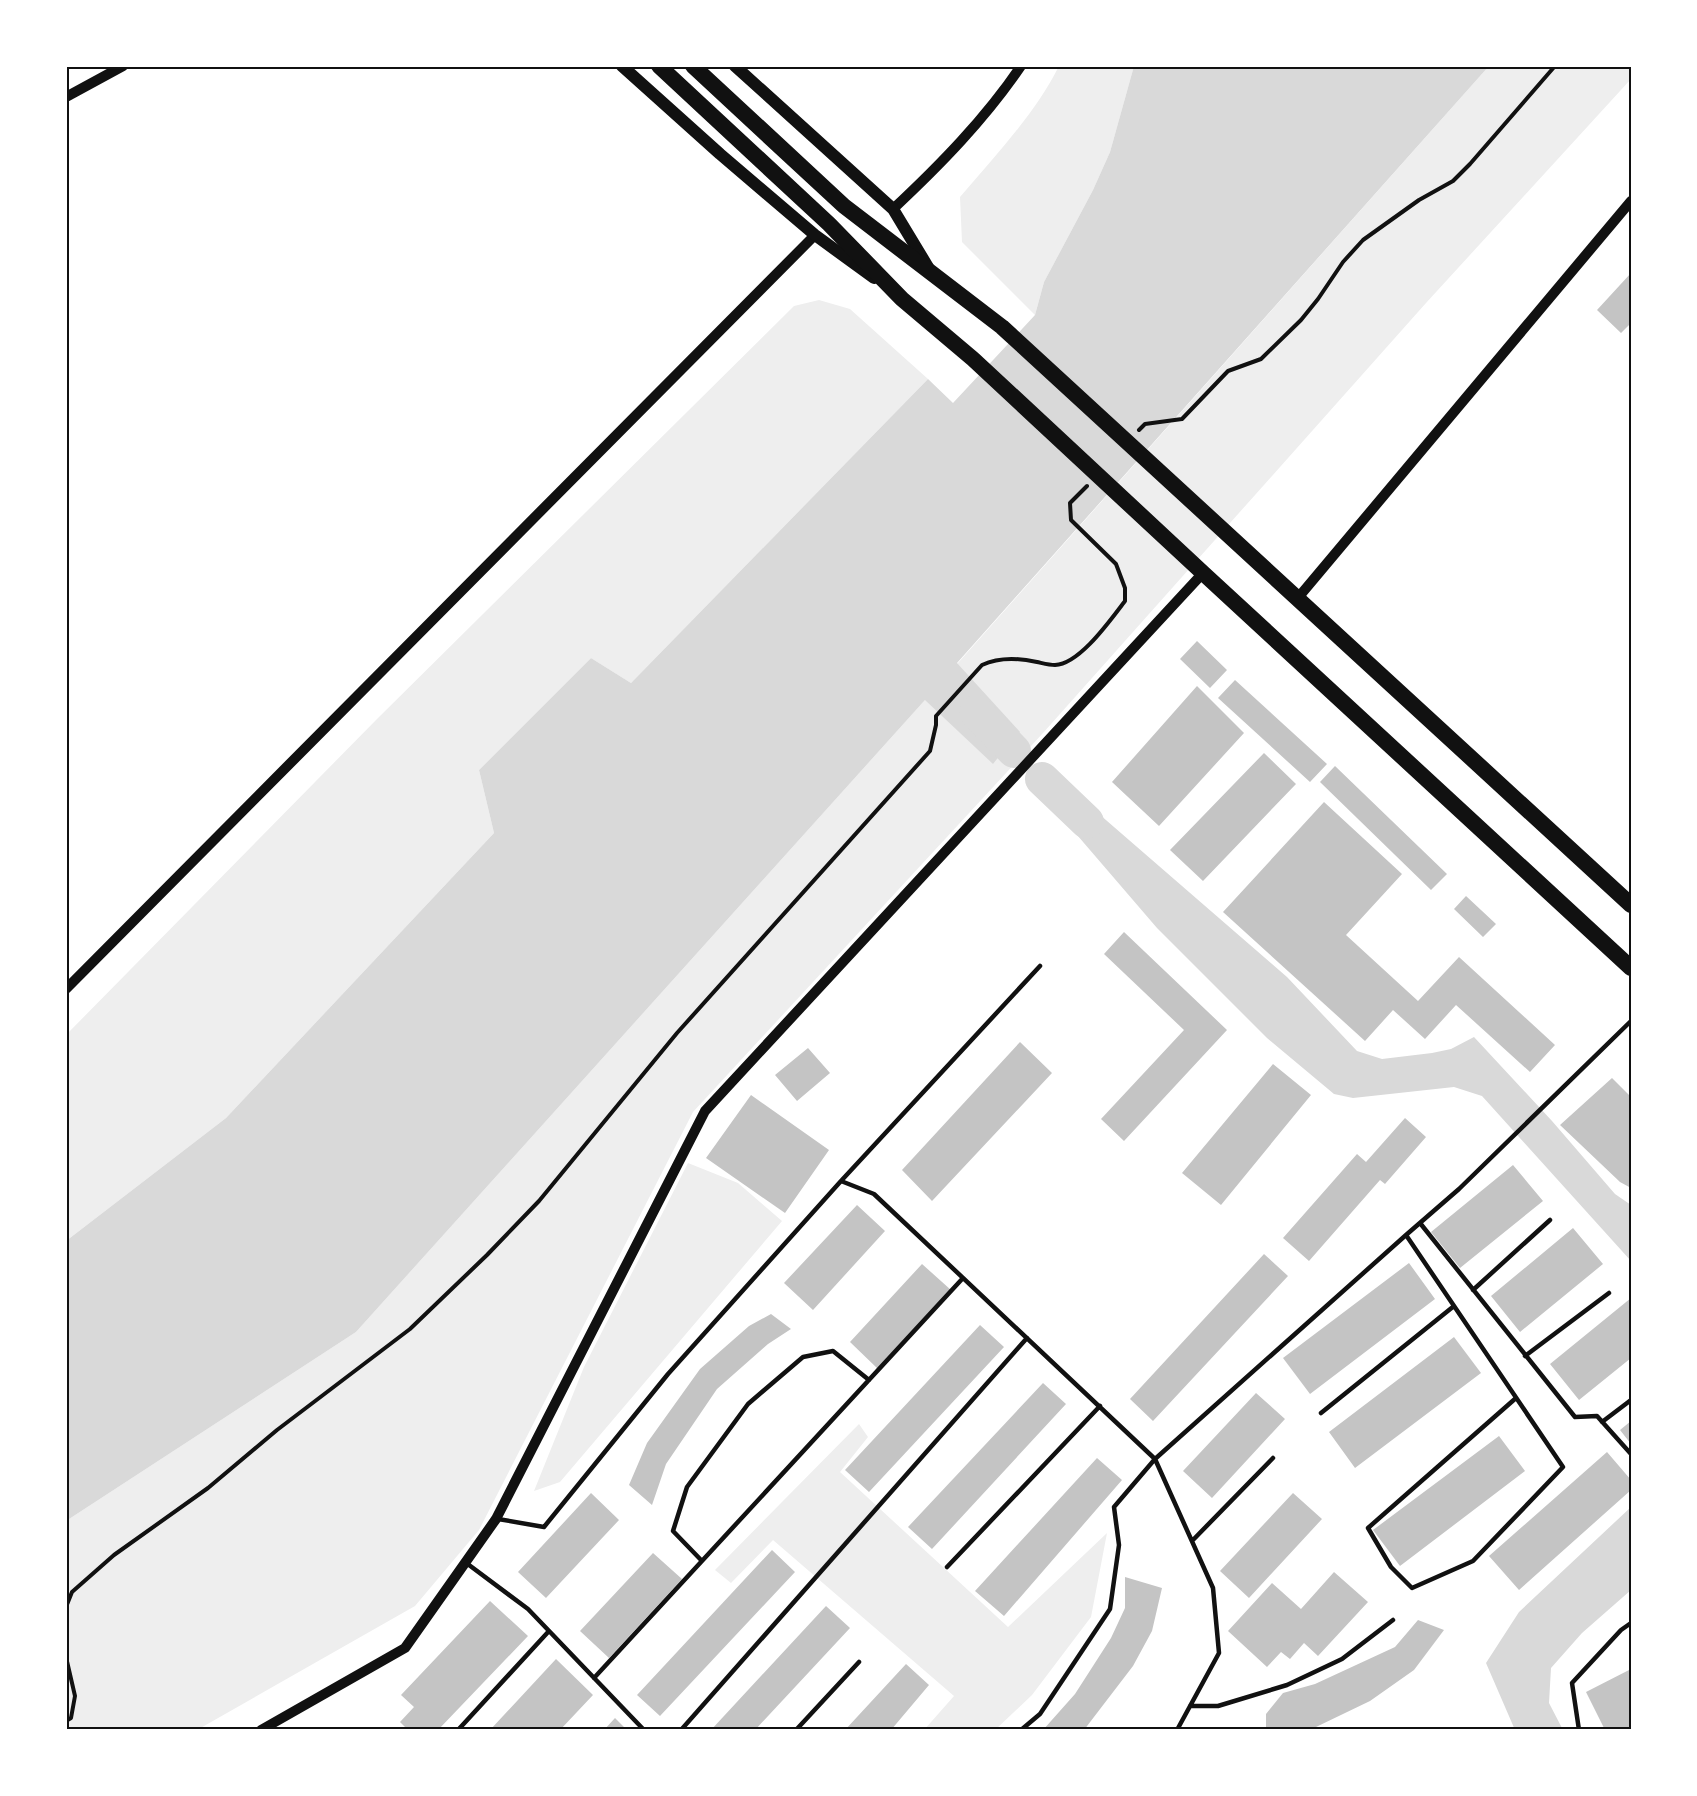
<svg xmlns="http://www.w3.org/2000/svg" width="1697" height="1796" font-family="'PT Sans',sans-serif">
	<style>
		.green { fill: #eee }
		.water { fill: #d9d9d9 }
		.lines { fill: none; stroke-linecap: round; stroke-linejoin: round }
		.river { stroke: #d9d9d9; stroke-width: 34 }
		.building { fill: #c4c4c4 }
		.path { stroke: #111; stroke-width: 4 }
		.service { stroke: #111; stroke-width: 4.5 }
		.tertiary { stroke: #111; stroke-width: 10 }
		.secondary { stroke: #111; stroke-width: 12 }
		.trunk { stroke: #111; stroke-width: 16 }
		.neatline { fill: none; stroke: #111; stroke-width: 2 }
	</style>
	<rect width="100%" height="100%" fill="#fff"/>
	<path class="green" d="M1059 66H1134L1110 152 1093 190 1044 282 1035 315 962 242 960 197C995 156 1035 114 1059 66Z
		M1489 66H1631V79L1426 303 1043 733 693 1112 479 1530 415 1606 197 1730H66V1521L356 1332 925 700Z
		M819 300 850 309 928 379 631 683 591 658 479 770 494 833 226 1118 66 1241V1035L377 719 794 306Z
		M688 1163 738 1183 782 1221 560 1482 534 1491 584 1367Z
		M859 1424 868 1437 840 1472 1008 1627 1107 1533 1091 1617 1032 1695 995 1730H924L954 1696 773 1540 731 1583 715 1570Z"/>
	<path class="water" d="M1134 66H1489L957 663 1020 732 1008 745 993 764 925 700 356 1332 66 1521V1241L226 1118 494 833 479 770 591 658 631 683 928 379 953 403 1035 315 1044 282 1093 190 1110 152Z
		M1069 788 1287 977 1357 1051 1382 1059 1432 1053 1451 1049 1474 1037 1552 1121 1615 1194 1631 1205V1261L1482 1096 1454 1087 1353 1098 1334 1094 1267 1038 1157 928 1053 807V789Z
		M1631 1507V1590L1582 1633 1551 1668 1549 1703 1563 1730H1515L1486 1663 1519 1612Z"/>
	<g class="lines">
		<path class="river" d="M976 712 1014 751
			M1042 779 1087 822"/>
	</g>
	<path class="building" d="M1631 273V323L1621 333 1597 310Z
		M1197 641 1227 670 1210 688 1180 659Z
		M1235 680 1327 764 1310 782 1218 698Z
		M1197 686 1244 733 1159 826 1112 782Z
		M1264 753 1296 784 1203 881 1170 850Z
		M1335 766 1447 874 1431 890 1320 782Z
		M1324 802 1402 874 1346 935 1418 1001 1459 957 1555 1045 1530 1072 1456 1005 1425 1039 1393 1010 1365 1041 1223 912Z
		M1466 896 1496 924 1483 937 1454 909Z
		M1124 932 1227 1030 1124 1141 1101 1119 1184 1030 1104 954Z
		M1020 1042 1052 1073 932 1201 902 1170Z
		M808 1048 830 1073 797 1101 775 1075Z
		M1273 1064 1311 1095 1221 1205 1182 1173Z
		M1612 1078 1631 1097V1188L1620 1182 1560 1125Z
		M751 1095 829 1150 785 1213 706 1158Z
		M1405 1118 1426 1137 1385 1184 1380 1180 1309 1261 1283 1238 1357 1154 1366 1162Z
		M1513 1165 1543 1201 1460 1268 1431 1232Z
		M857 1205 885 1231 813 1310 784 1283Z
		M1573 1228 1603 1264 1520 1332 1491 1296Z
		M1264 1254 1288 1276 1153 1421 1130 1399Z
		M1409 1263 1435 1299 1310 1394 1283 1358Z
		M922 1264 951 1290 878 1369 850 1342Z
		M1631 1298V1358L1579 1400 1550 1364Z
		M771 1314 791 1329 768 1344 717 1389 666 1464 652 1505 629 1485 647 1443 700 1369 749 1326Z
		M980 1325 1004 1347 869 1492 845 1470Z
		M1454 1337 1481 1373 1355 1468 1329 1432Z
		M1043 1383 1066 1404 932 1549 908 1527Z
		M1256 1393 1285 1419 1212 1498 1183 1471Z
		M1631 1421V1444L1620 1430Z
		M1499 1436 1525 1471 1400 1566 1373 1530Z
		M1607 1452 1631 1480V1490L1519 1590 1489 1556Z
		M1097 1458 1122 1480 1004 1616 975 1591Z
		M591 1493 619 1520 546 1598 518 1572Z
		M1293 1493 1322 1519 1249 1598 1220 1571Z
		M772 1550 795 1572 660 1716 637 1695Z
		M653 1553 682 1579 609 1658 580 1631Z
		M1334 1572 1368 1602 1318 1656 1304 1643 1290 1659 1281 1652 1267 1667 1228 1631 1272 1583 1301 1609Z
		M1125 1577 1162 1588 1152 1631 1133 1666 1084 1730H1043L1075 1694 1111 1638 1125 1608Z
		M490 1601 528 1636 438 1730H408L400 1722 414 1707 401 1695Z
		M826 1606 850 1628 755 1730H711Z
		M1418 1620 1444 1630 1414 1670 1370 1701 1316 1727 1306 1730H1266V1714L1283 1693 1315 1684 1395 1647Z
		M556 1659 593 1695 560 1730H490Z
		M906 1664 929 1685 891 1730H845Z
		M1631 1669V1730H1605L1586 1692Z
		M615 1718 627 1730H604Z"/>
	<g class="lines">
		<path class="path" d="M1139 430 1145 424 1182 419 1228 371 1261 359 1301 320 1318 299 1343 262 1363 240 1419 200 1453 181 1470 164 1555 66
			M66 1607 72 1592 114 1555 208 1488 277 1430 410 1329 487 1255 539 1201 677 1033 930 751 936 725V716L982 665C999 657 1019 658 1037 662 1042 663 1049 665 1055 665 1080 664 1111 619 1125 601V588L1116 564 1071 520 1070 503 1087 486
			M66 1657 75 1696 71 1718 66 1721"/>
		<path class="service" d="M841 1181 1040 966
			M1420 1223 1575 1417 1597 1416 1631 1454
			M1406 1235 1563 1467 1473 1561 1412 1588 1391 1567 1368 1528 1516 1398
			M1473 1290 1550 1220
			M1525 1356 1609 1293
			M1321 1413 1454 1306
			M1602 1422 1631 1400
			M498 1519 544 1527 668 1374 841 1181 874 1194 1155 1459 1406 1235 1459 1189 1631 1021
			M1192 1541 1273 1458
			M702 1561 673 1531 687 1487 748 1404 803 1357 833 1351 869 1380
			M465 1562 528 1609 644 1730
			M947 1567 1100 1406
			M594 1678 963 1278
			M1190 1706H1218L1287 1685 1342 1659 1393 1620
			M458 1730 549 1631
			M681 1730 1027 1338
			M796 1730 859 1662
			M1021 1730 1040 1714 1110 1609 1119 1545 1114 1507 1155 1459 1213 1588 1219 1653 1177 1730
			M1579 1730 1572 1683 1621 1630 1631 1623"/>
		<path class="tertiary" d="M66 97 123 66
			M893 209C940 165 985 119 1021 66
			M1297 599 1631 201
			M66 989 815 235
			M261 1730 405 1648 496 1519 705 1111 1203 573"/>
		<path class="secondary" d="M622 66 720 154 815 235 874 278
			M735 66 893 209 928 267"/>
		<path class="trunk" d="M659 66 829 224 902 299 973 359 1203 573 1631 968
			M693 66 844 206 1002 327 1631 905"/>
	</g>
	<rect width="1697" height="1796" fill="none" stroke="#ffffff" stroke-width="135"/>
	<rect x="68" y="68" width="1562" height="1660" class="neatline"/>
</svg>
